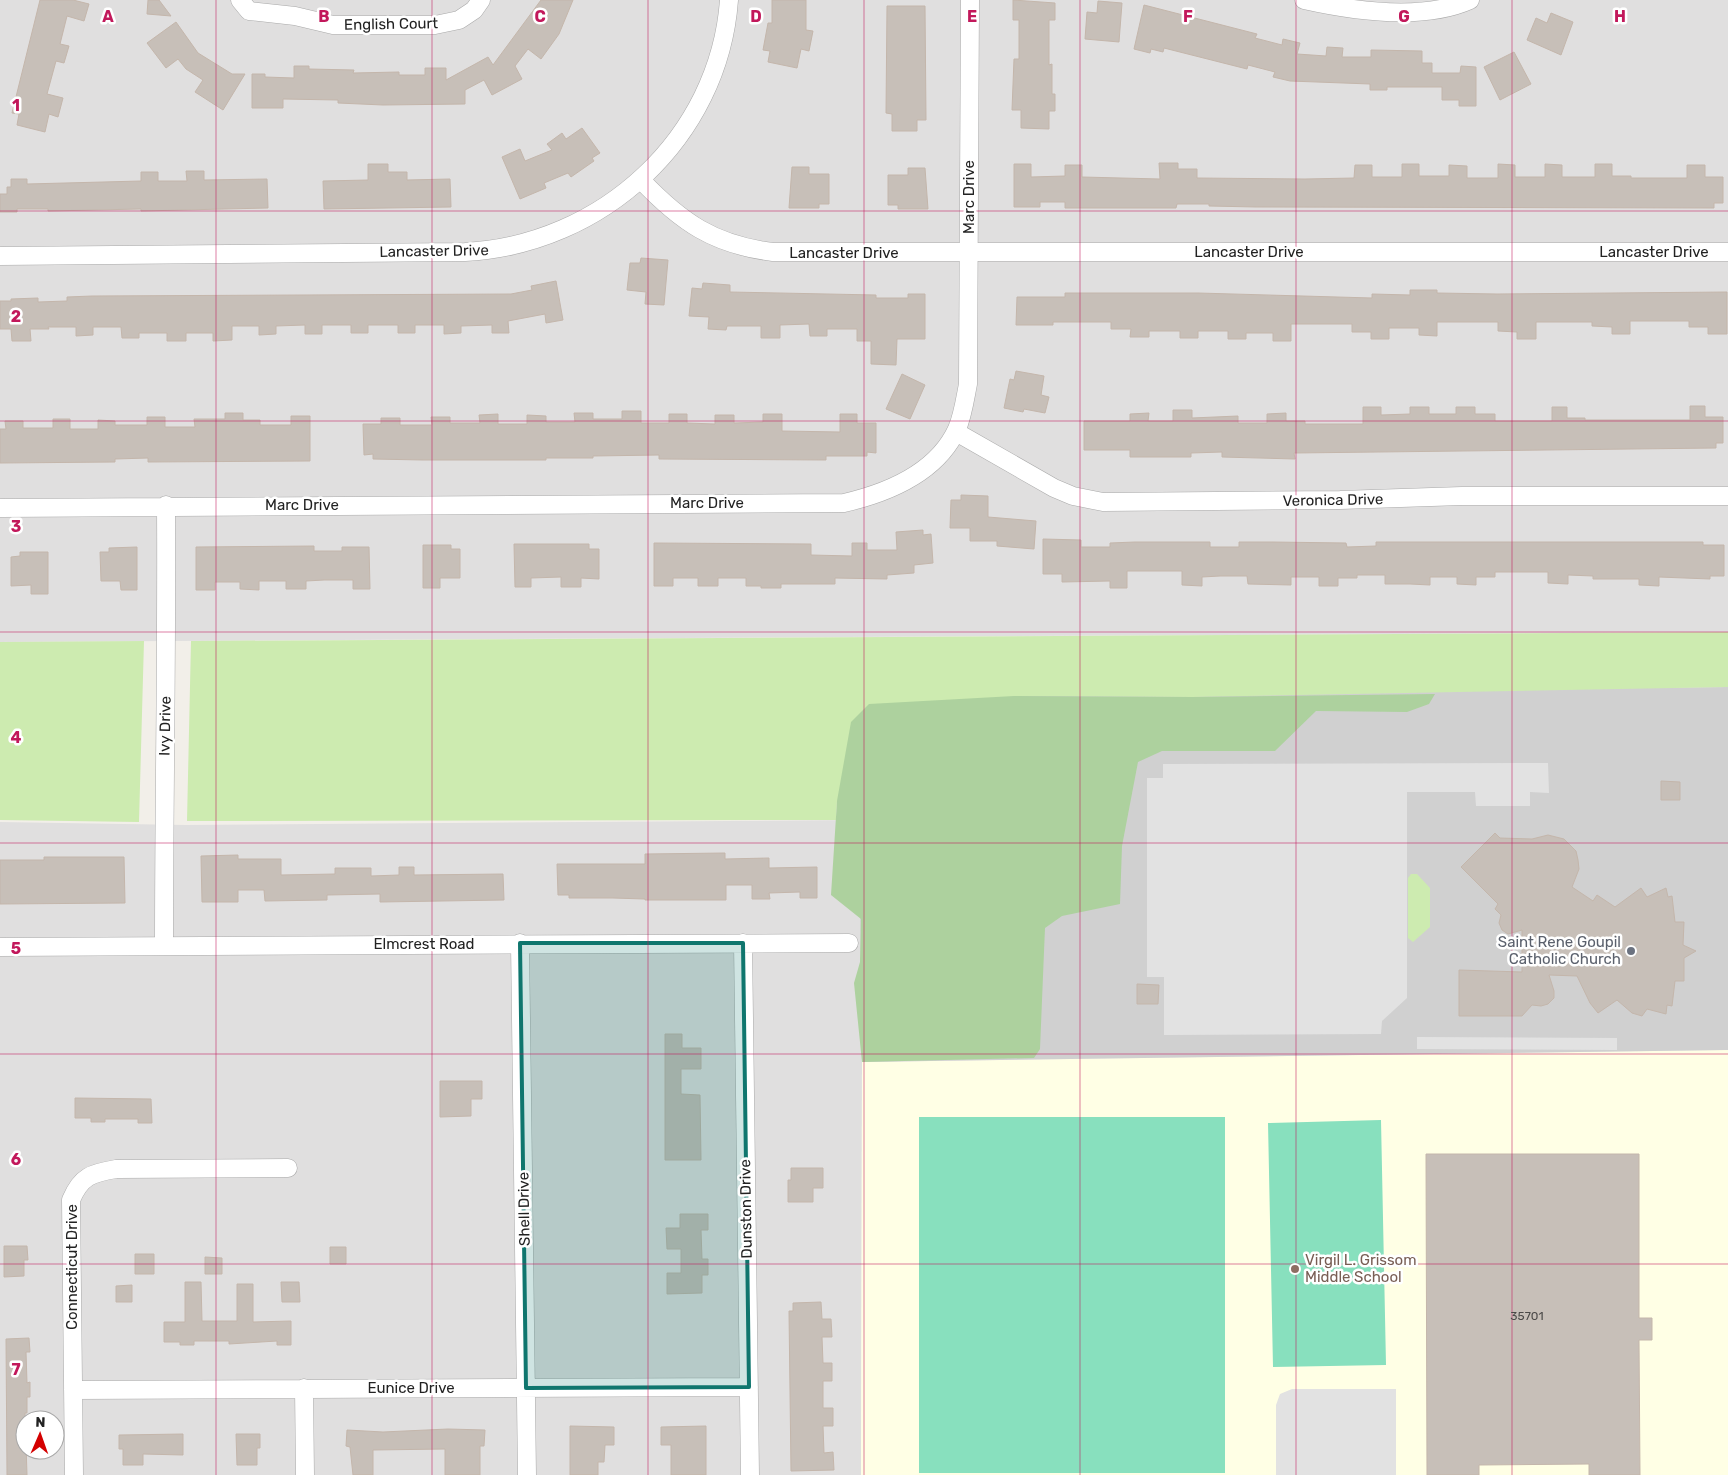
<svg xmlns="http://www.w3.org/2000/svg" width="1728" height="1475" font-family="Rubik,sans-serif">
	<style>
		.residential { fill: #e0dfdf; fill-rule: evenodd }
		.education { fill: #ffffe5 }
		.religious { fill: #d0d0d0 }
		.grass { fill: #cdebb0 }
		.forest { fill: #add19e }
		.pitch { fill: #88e0be }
		.parking { fill: #e2e2e2 }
		.building { fill: #c7bfb8; stroke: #c4b6ab }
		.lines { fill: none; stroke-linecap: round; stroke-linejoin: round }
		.street-casing { stroke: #a9a9a9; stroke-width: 19 }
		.street { stroke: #fff; stroke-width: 18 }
		.marked { fill: #0f766e; fill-opacity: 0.2; stroke: #0f766e; stroke-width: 4; stroke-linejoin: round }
		.grid { fill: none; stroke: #c2185b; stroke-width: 1; stroke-opacity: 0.55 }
		.worship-dot { fill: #6b7280; stroke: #fff; stroke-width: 2 }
		.education-dot { fill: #8d6e63; stroke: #fff; stroke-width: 2 }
		.labels { text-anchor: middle; stroke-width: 5; stroke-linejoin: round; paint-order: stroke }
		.number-label { font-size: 12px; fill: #4b4948 }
		.street-label { font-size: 15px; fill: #222; stroke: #fff }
		.worship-label { font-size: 15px; fill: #5b616d; stroke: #fff; text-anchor: end }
		.education-label { font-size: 15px; fill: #785e54; stroke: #fff; text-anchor: start }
		.grid-label { font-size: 16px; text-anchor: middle; font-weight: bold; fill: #c2185b; stroke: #fff; stroke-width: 5; stroke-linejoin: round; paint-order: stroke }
	</style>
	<rect width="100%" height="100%" fill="#f2efe9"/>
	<path class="residential" d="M0 0H1728V632L0 642Z
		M859 820 862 1062 861 1475H0V822L186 825ZM25 1420H55V1450H25Z"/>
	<path class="education" d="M1728 1050V1475H861L862 1062Z"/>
	<path class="religious" d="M1728 687V1050L862 1062 857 694Z"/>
	<path class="grass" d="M1728 632V687L1193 697 1014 696 837 801 836 820 187 821 191 641Z
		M144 641 139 822 0 820V642Z
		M1411 874H1417L1430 888V927L1413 942 1408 938V878Z"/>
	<path class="forest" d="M1435 694 1429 704 1407 712 1316 711 1275 751H1162L1138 762 1122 846 1120 904 1062 916 1045 928 1040 1049 1034 1058 862 1062 854 983 860 962 861 919 831 895 837 801 851 722 869 704 1014 696 1193 697Z"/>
	<path class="pitch" d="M919 1117H1225V1473H919Z
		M1381 1120 1386 1365 1273 1367 1268 1123Z"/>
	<path class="parking" d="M1548 763 1549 793 1530 792V806H1476L1475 792H1407V998L1382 1021 1381 1034 1164 1035V977H1147V778H1163V764Z
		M1417 1037 1617 1038V1050L1417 1049Z
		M1292 1389H1396V1475H1276V1405L1280 1394Z"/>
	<path class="building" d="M40 0H73L89 4 84 21 67 16 60 44 69 46 64 63 56 61 47 94 63 98 58 117 49 114 45 132 17 125 19 114 12 113Z
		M148 0H159L171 16 147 14Z
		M541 0H573L559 34 541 59 528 49 515 66 522 79 492 95 484 80 465 90V104L383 105 338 103V100L283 99V108H252V74H265V77L294 78V66H309V69L354 70 353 73 399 72V75H425V68H446V80L488 57 493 65Z
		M772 0H806V30L813 31 809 51 801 49 797 68 768 62 770 51 763 50 768 23H772Z
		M1013 0 1055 3V20H1049V65L1052 64V94H1055V111H1049V129L1021 128V110H1012L1014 59H1019V20H1013Z
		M1098 1 1122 3 1119 42 1085 39 1087 12 1097 13Z
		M1144 5 1257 34 1255 38 1282 45 1283 39 1300 43 1297 54 1326 56 1327 47 1343 48 1342 57H1371V50L1422 51V63H1432V73H1460L1461 66 1476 67V106H1459V100H1442V87H1387V90H1370V84L1290 81 1273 77 1275 72 1248 65 1247 69 1164 48 1163 52 1151 49 1150 53 1134 49Z
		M887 6H925L926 120H917V131H892V114L886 113Z
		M1551 13 1573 22 1561 55 1527 40 1536 18 1547 23Z
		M176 22 198 53 232 74H245L223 110 195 92 203 80 186 69 178 59 166 68 147 43Z
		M1514 52 1531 84 1500 100 1484 67Z
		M582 128 600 153 592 158 594 161 571 177 568 173 544 183 546 188 520 199 502 157 520 149 525 161 552 150 547 144 562 133 566 139Z
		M1159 163H1178V169H1197V178L1305 179 1354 178 1355 165H1372V177H1402V164H1419V176H1449V165L1467 166V178H1498V164L1515 165V177H1545V164L1562 165V177H1595V164H1612V176H1631V178H1687V165H1705V177H1723V203H1714V208L1256 207 1209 206V204H1177L1176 208H1065V202H1040V207H1014V164H1031V177L1065 176V165H1082V177L1160 179Z
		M368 164H388V172H407V180L450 179 451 207 324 209 323 181 368 180Z
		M792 167H809V174H829V204H819V208H789Z
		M908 168H925L928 209H898V205H888V175H908Z
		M186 171H204V180L267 179 268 208 141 211V209L48 211V209H17V212H0V194H7V187H11V179H27V184L141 181V172H158V181H187Z
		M641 258 668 260 664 305 645 304 646 292 627 290 630 263H640Z
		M556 281 563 320 546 323 545 314 508 321 509 333H492V325L461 326V333L444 334V325H415V333H398V325H368V333H351V325H322V334H305V325L276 326V334L259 335V326H232V340L213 341V333H186V341H167V333H139V338H122L121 327H93V335L76 336V327H48L49 329H30L31 341H12L11 329H0V301H11V299L38 298V302L67 301V297L92 296 511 294 532 290 531 286Z
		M703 283 730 285V292L876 295V298H908V294H925V339H897L896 365 871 364V341H857V329H827V336H810L809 324 780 325V338H761V326H727L726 330 708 329 709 317 689 316 692 288 702 289Z
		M1410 290H1437V293L1497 294 1727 292V334H1708V327H1689V321H1630V334H1612V327L1592 326V322H1536V339H1517V332L1498 331V322H1437V336L1419 335V328H1389V339H1371V332H1352V324H1291V341H1273V333H1246V339H1228V331H1198V338H1180V331H1149V337H1130L1131 329H1111V322H1053V325H1016L1017 297H1065V293H1198L1372 298V294L1410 295Z
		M1016 371 1044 376 1041 395 1049 397 1045 413 1024 409 1023 412 1004 408 1010 379 1014 380Z
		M902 374 925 385 910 419 886 409Z
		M1690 406H1705V417H1723V443H1716V448L1294 453 1295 459 1222 457V452L1191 453V457H1130V450H1084V421H1130V414L1149 413 1148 421H1173V410H1192V418L1238 416V423H1267V414L1286 413V421H1305V424H1363V407H1381V415L1410 414V407H1429V414H1456V407H1475V414H1495V421H1552V407H1567V418H1585V420H1690Z
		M622 411H641V423H669V414H687V423L715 424V415H734V423L763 422V414H782V431L840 432V414H857V423H876V453L867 452V456H826V460L659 459V455L593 456V458H546V460H423L373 459V454L364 455 363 424H381V418H400V425H432L431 417H450V423H480L479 415 498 414V424H527V415L546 416V422H575L574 413H593V419H622Z
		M225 413H243V420H260V425H291V416H310V461L148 462V458L115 459V462L0 463V429H6L5 421H23V428H53V419H70V429H98V420L115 421V425H147V417H165V427H195L194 419H225Z
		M961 495 988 496V517L1036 521 1034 549 997 546V541H970V528H950L951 500H961Z
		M923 530V535L931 534 933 563 914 565V573L887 575V579L835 578V584H781V588H761V586H746V578H718V586H698V578H673V586H654V543L811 544V555L852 556V543H867V550H897L896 532Z
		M1043 539 1081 540V547H1110V543L1135 542H1210V547H1239V542H1272L1346 543 1347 547 1376 546V542H1703V545H1724V576H1710V579L1659 577V586L1639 585V579H1593V576L1568 575V584L1548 583V572H1495V577H1476V585L1457 584V577H1430V585L1410 584H1385V575H1357V578H1338V586H1319V577H1291V585L1248 584 1247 576H1220L1202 577V586L1182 585V571H1127V588H1110V581L1062 582V574H1043Z
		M514 544H589V549H599V579L581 578V587H561V577L531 578V587H515Z
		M423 545H451V549H460V578H440V588H423Z
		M314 546V551H342V547H369L370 589H353V580H324L306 581V589H286V581H259V590L240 589V582H215V590H196V547Z
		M137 547V590H121L120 581H101L100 552H109V548Z
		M20 552H48V594H31V585L11 586V557L20 556Z
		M1661 781 1680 782V800H1661Z
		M1495 833 1500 838 1532 839 1548 835 1564 839 1576 851 1578 860 1579 869 1572 887 1593 901 1597 895 1615 907 1641 888 1647 897 1666 888 1668 897 1672 896 1675 922H1684L1683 945 1696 951 1684 958V981H1675L1672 1006 1667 1005 1666 1014 1647 1009 1642 1016 1632 1013 1617 1000 1598 1013 1590 1003 1577 976 1549 975 1554 991V998L1548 1004 1541 1006 1532 1005 1522 1016H1459V970L1522 972V930L1508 934 1502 930 1499 923 1501 915 1495 909 1498 904 1461 867Z
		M725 853V859L769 858V868L817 867V898H800V892L769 893 770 899H752V885H726V900H645V899L613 898H569V895H558L557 864H645V854Z
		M238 855V859H281V875L335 874V868H371V876L399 875V867H414V875L503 874 504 900 380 902V894L327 895V900L265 901 264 890H238V902H202L201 856Z
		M44 857H124L125 903 0 904V860H44Z
		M1137 984 1159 985 1158 1004H1137Z
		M665 1034H682V1048H701V1069H681V1094L700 1095 701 1160H665Z
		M440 1081H482V1099H471V1116L440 1117Z
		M75 1098 151 1099 152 1123H138V1119H105V1122H91V1118H75Z
		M1426 1154H1639V1318H1652V1340H1639L1640 1475H1589V1464L1479 1465V1475H1427Z
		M791 1168H823V1188H813V1202H788V1180H791Z
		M680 1214H708V1230H701L702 1259H708V1275H702V1293L667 1294V1273H681V1249H667L666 1228H680Z
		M4 1246H27L28 1260H24V1276L4 1277Z
		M330 1247H346V1264H330Z
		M135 1254H154V1274H135Z
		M205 1257 222 1258V1274H205Z
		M185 1282H201L202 1321H237V1284H253V1322L291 1321V1345H277V1341L229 1344V1341H194V1345H180V1342H164V1322H185Z
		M281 1282H299L300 1302H282Z
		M132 1285V1302H116V1286Z
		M821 1302 822 1319H831L832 1337H822L823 1363H832V1381H823V1408H833V1426H823L824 1453 833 1452 834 1470 791 1471 789 1311H793V1303Z
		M29 1338 30 1352H26L27 1383 30 1382V1397H27V1413H25L27 1475H7L6 1339Z
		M570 1426 614 1427V1445H605L604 1462H598V1475H570Z
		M706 1426V1475H671V1445H661V1427Z
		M448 1429 485 1430 484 1446H480V1475H445V1449L373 1450V1475H353L350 1447 346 1446 347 1430 383 1432Z
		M183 1434V1455L143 1454V1465H123V1449H119V1435Z
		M236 1434H260V1448H257V1465H237Z"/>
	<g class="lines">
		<defs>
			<path id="street" d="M240 0 249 11 295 16 333 25H435L459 20 474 10 481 0
				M1304 0C1353 11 1423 21 1470 0
				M641 180C681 222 714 245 773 252H1728
				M0 256 465 252C602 245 719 138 729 0
				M956 432 1054 488 1073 496 1103 502 1340 500 1462 496H1728
				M0 508 844 503C887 493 937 473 957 429 963 415 965 399 968 384L970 0
				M520 943 527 1475
				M743 943 750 1475
				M164 946C164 799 167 652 166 505
				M0 947 849 943
				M304 1388 305 1475
				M73 1390 749 1387
				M74 1475 71 1200C81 1176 92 1173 116 1169L288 1168"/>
		</defs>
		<use href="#street" class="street-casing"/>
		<use href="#street" class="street"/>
	</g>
	<path class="marked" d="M520 943H743L749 1387 526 1388Z"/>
	<path class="grid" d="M216 0V1475M432 0V1475M648 0V1475M864 0V1475M1080 0V1475M1296 0V1475M1512 0V1475M0 211H1728M0 421H1728M0 632H1728M0 843H1728M0 1054H1728M0 1264H1728"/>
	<circle class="worship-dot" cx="1631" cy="951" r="5"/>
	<circle class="education-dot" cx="1295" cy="1269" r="5"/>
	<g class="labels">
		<g class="number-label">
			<text x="1527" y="1320">35701</text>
		</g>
		<g class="street-label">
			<text transform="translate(391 24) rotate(-1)" y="5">English Court</text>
			<text transform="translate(969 197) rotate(-90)" y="5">Marc Drive</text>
			<text transform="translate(434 251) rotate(-1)" y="5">Lancaster Drive</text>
			<text x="1249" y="257">Lancaster Drive</text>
			<text x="1654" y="257">Lancaster Drive</text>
			<text x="844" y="258">Lancaster Drive</text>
			<text transform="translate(1333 500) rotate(-1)" y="5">Veronica Drive</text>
			<text x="707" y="508">Marc Drive</text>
			<text x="302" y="510">Marc Drive</text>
			<text transform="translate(165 726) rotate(-89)" y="5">Ivy Drive</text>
			<text x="424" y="949">Elmcrest Road</text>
			<text transform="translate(524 1209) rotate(-91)" y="5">Shell Drive</text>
			<text transform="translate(746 1209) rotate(-91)" y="5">Dunston Drive</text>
			<text transform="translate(72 1267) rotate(-90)" y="5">Connecticut Drive</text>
			<text x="411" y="1393">Eunice Drive</text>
		</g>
		<g class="worship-label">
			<text x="1621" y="947">Saint Rene Goupil<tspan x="1621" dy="17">Catholic Church</tspan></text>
		</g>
		<g class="education-label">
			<text x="1305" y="1265">Virgil L. Grissom<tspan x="1305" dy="17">Middle School</tspan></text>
		</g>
	</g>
	<g class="grid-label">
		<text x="108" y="22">A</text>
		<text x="324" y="22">B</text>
		<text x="540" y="22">C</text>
		<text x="756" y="22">D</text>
		<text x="972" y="22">E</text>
		<text x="1188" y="22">F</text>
		<text x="1404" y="22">G</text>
		<text x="1620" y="22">H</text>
		<text x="16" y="111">1</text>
		<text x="16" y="322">2</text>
		<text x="16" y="532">3</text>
		<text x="16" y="743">4</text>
		<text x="16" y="954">5</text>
		<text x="16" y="1165">6</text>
		<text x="16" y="1375">7</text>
	</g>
	<g transform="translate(40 1435) rotate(2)"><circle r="24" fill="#ffffff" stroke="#a7a7a7"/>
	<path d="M0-4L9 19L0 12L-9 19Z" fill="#d40000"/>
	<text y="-8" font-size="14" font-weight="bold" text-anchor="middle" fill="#222222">N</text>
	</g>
</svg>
